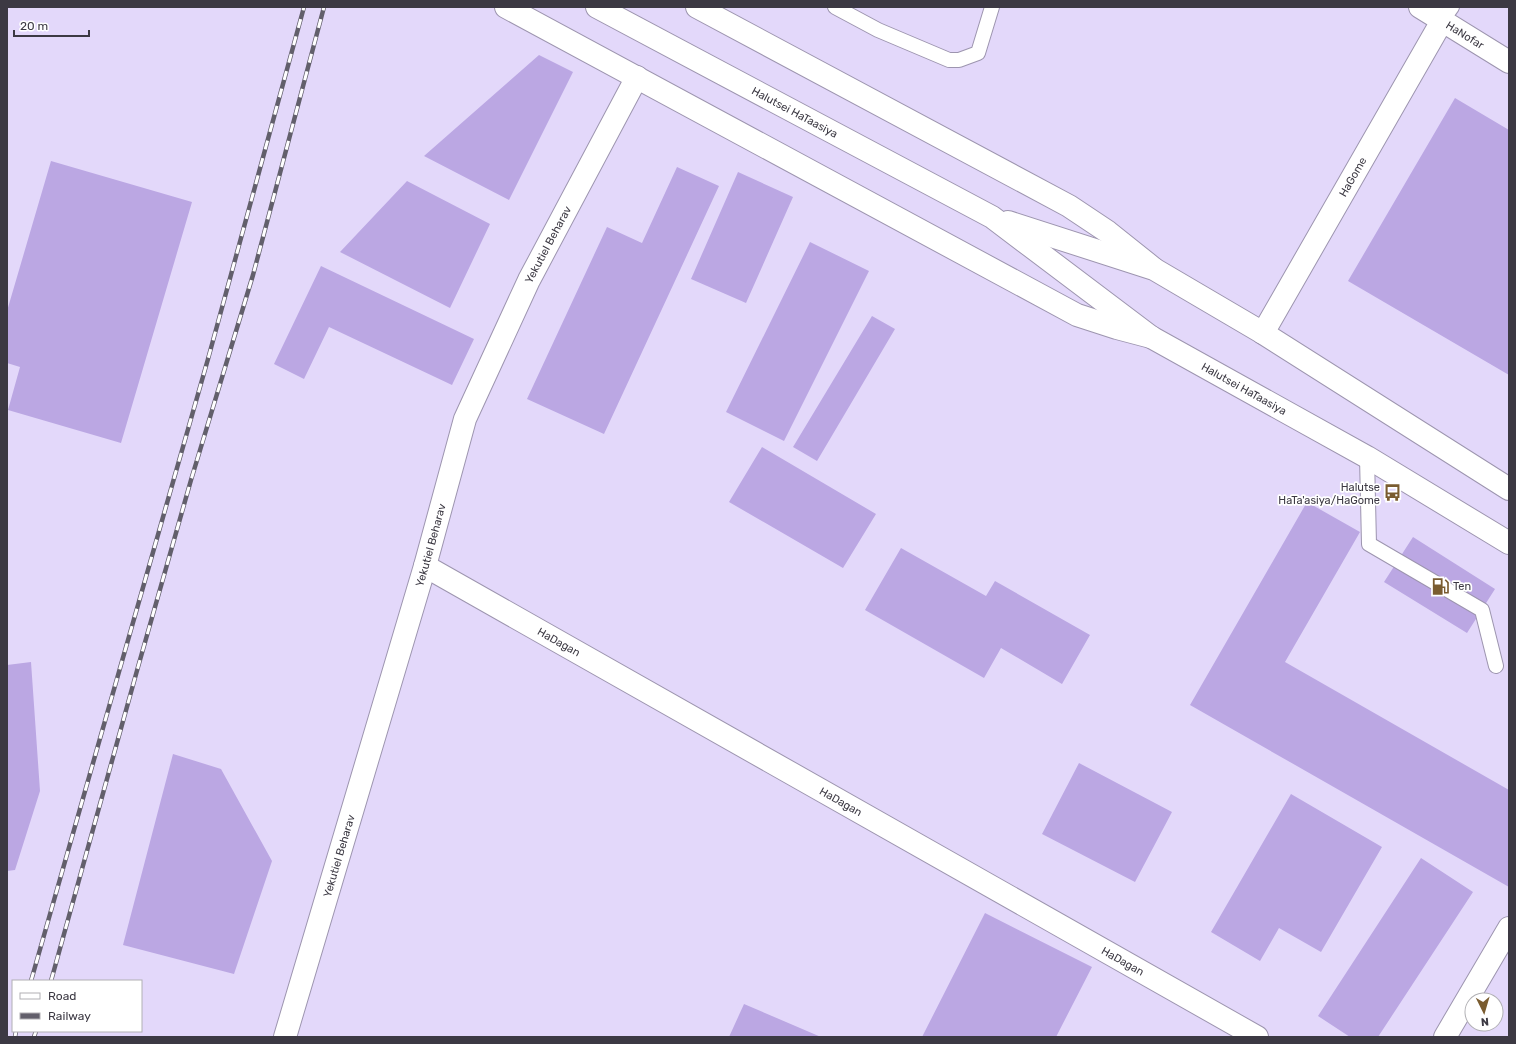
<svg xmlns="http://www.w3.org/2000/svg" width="1516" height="1044" font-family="Rubik,sans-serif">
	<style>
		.built { fill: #e3d8fa; fill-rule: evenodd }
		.building { fill: #bba7e3 }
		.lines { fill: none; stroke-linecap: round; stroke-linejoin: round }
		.lane-casing { stroke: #9d95af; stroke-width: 16 }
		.street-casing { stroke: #9d95af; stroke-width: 24 }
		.secondary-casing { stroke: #9d95af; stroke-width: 24 }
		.lane { stroke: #fff; stroke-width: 14 }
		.street { stroke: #fff; stroke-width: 22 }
		.secondary { stroke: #fff; stroke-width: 22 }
		.rail-casing { stroke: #625f6b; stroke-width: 4.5 }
		.rail { stroke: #fff; stroke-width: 3; stroke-dasharray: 9; stroke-linecap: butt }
		.labels { text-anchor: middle; stroke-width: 3.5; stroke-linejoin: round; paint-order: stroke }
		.street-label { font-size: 11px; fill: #3c3943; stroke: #fff }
		.poi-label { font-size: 11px; fill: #3c3943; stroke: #fff; text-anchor: end }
	</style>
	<rect width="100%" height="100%" fill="#ece5fb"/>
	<path class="built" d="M7 7H1509V1037H7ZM13 981H141V1031H13ZM1472 1000H1496V1024H1472Z"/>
	<path class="building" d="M539 55 573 72 509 200 424 156Z
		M1455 98 1509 130V375L1348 281Z
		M51 161 192 202 121 443 8 410 20 367 7 363V311Z
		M677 167 719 186 604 434 527 399 607 227 642 243Z
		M738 172 793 197 746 303 691 279Z
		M407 181 490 224 450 308 340 252Z
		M810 242 869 271 784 441 726 412Z
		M321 266 474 339 452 385 329 327 304 379 274 364Z
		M872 316 895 329 817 461 793 447Z
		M762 447 876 514 843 568 729 502Z
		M1307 502 1360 532 1285 662 1509 790V887L1190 705Z
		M1413 537 1495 589 1467 633 1384 582Z
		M901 548 986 596 995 581 1090 635 1062 684 1001 648 984 678 865 610Z
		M31 662 40 791 15 870 7 871V665Z
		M173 754 221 769 272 861 234 974 123 945Z
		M1079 763 1172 812 1135 882 1042 834Z
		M1291 794 1382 847 1321 952 1279 928 1260 961 1211 932Z
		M1421 858 1473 892 1378 1037H1350L1318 1016Z
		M985 913 1092 967 1056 1037H922Z
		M744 1004 821 1037H729Z"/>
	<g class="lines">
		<defs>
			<path id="lane" d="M835 7 878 30 949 60H959L978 53 992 7
				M1442 21 1452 7
				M1367 457 1369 544 1482 610 1496 666"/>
			<g id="street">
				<path d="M506 7 1077 315 1117 328 1151 337"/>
				<path d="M697 7 1069 206 1108 232 1153 268"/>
				<path id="s1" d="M1420 7 1509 62"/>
				<path id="s2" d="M1263 333 1442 21"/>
				<path id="s3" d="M425 566 1257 1037"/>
				<path id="s4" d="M285 1037 425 566 465 419 529 280 637 77"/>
				<path d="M1445 1037 1509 928"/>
			</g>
			<g id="secondary">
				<path id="s5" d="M597 7 992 217 1151 337 1367 457 1509 543"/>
				<path d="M1008 222 1154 269 1263 333 1509 489"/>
			</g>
		</defs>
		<use href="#lane" class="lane-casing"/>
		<use href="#street" class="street-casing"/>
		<use href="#secondary" class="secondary-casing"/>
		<use href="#lane" class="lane"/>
		<use href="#street" class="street"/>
		<use href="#secondary" class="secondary"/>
		<defs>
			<path id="rail" d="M31 981 208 359 304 7
				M51 981 138 667 191 480 253 275 324 7
				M15 1037 16 1031
				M34 1037 36 1031"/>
		</defs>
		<use href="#rail" class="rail-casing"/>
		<use href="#rail" class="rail"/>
	</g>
	<defs>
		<symbol id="bus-bare" viewBox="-9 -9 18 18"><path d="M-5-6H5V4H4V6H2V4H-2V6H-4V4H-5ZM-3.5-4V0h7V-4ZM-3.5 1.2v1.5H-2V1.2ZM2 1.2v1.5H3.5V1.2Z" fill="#7a5c30" stroke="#fff" stroke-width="2.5" paint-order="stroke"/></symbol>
		<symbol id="fuel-bare" viewBox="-9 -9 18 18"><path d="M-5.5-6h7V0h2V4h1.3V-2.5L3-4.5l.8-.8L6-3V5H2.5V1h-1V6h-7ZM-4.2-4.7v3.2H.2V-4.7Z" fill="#7a5c30" stroke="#fff" stroke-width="2.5" paint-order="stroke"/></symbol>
	</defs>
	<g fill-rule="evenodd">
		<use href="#bus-bare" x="1380" y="480" width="25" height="25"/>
		<use href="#fuel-bare" x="1428" y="574" width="25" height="25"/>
	</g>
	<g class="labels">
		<g class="street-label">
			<text dy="4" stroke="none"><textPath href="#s1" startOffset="53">HaNofar</textPath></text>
			<text dy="4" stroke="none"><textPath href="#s5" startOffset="224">Halutsei HaTaasiya</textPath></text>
			<text dy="4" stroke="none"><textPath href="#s2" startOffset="180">HaGome</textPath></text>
			<text dy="4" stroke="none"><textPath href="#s4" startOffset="837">Yekutiel Beharav</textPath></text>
			<text dy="4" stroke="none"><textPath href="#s5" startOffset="753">Halutsei HaTaasiya</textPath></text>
			<text dy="4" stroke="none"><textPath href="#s4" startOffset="513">Yekutiel Beharav</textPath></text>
			<text dy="4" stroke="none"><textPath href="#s3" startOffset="154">HaDagan</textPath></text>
			<text dy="4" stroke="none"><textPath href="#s3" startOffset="478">HaDagan</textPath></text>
			<text dy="4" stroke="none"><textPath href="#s4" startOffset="189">Yekutiel Beharav</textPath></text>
			<text dy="4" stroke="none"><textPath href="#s3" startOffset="802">HaDagan</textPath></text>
		</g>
		<g class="poi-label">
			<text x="1380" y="491">Halutse<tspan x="1380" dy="13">HaTa'asiya/HaGome</tspan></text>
			<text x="1453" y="590" text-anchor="start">Ten</text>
		</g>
	</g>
	<rect width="1516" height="1044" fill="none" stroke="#3c3943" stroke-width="16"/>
	<rect x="12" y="980" width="130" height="52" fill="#ffffff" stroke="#b1b0b4"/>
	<rect x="20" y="993" width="20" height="6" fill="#ffffff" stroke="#b1b0b4"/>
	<text x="48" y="1000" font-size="12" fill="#3c3943">Road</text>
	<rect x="20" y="1013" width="20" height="6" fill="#625f6b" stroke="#b1b0b4"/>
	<text x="48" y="1020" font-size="12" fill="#3c3943">Railway</text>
	<g transform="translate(1484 1012) rotate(175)"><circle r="19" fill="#ffffff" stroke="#b1b0b4"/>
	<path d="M0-3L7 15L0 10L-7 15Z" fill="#7a5c30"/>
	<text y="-6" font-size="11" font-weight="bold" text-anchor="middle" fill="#3c3943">N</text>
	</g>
	<path d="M14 30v6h75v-6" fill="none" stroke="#3c3943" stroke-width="2"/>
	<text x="20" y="30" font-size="12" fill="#3c3943" stroke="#ffffff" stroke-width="3" paint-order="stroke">20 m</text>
</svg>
